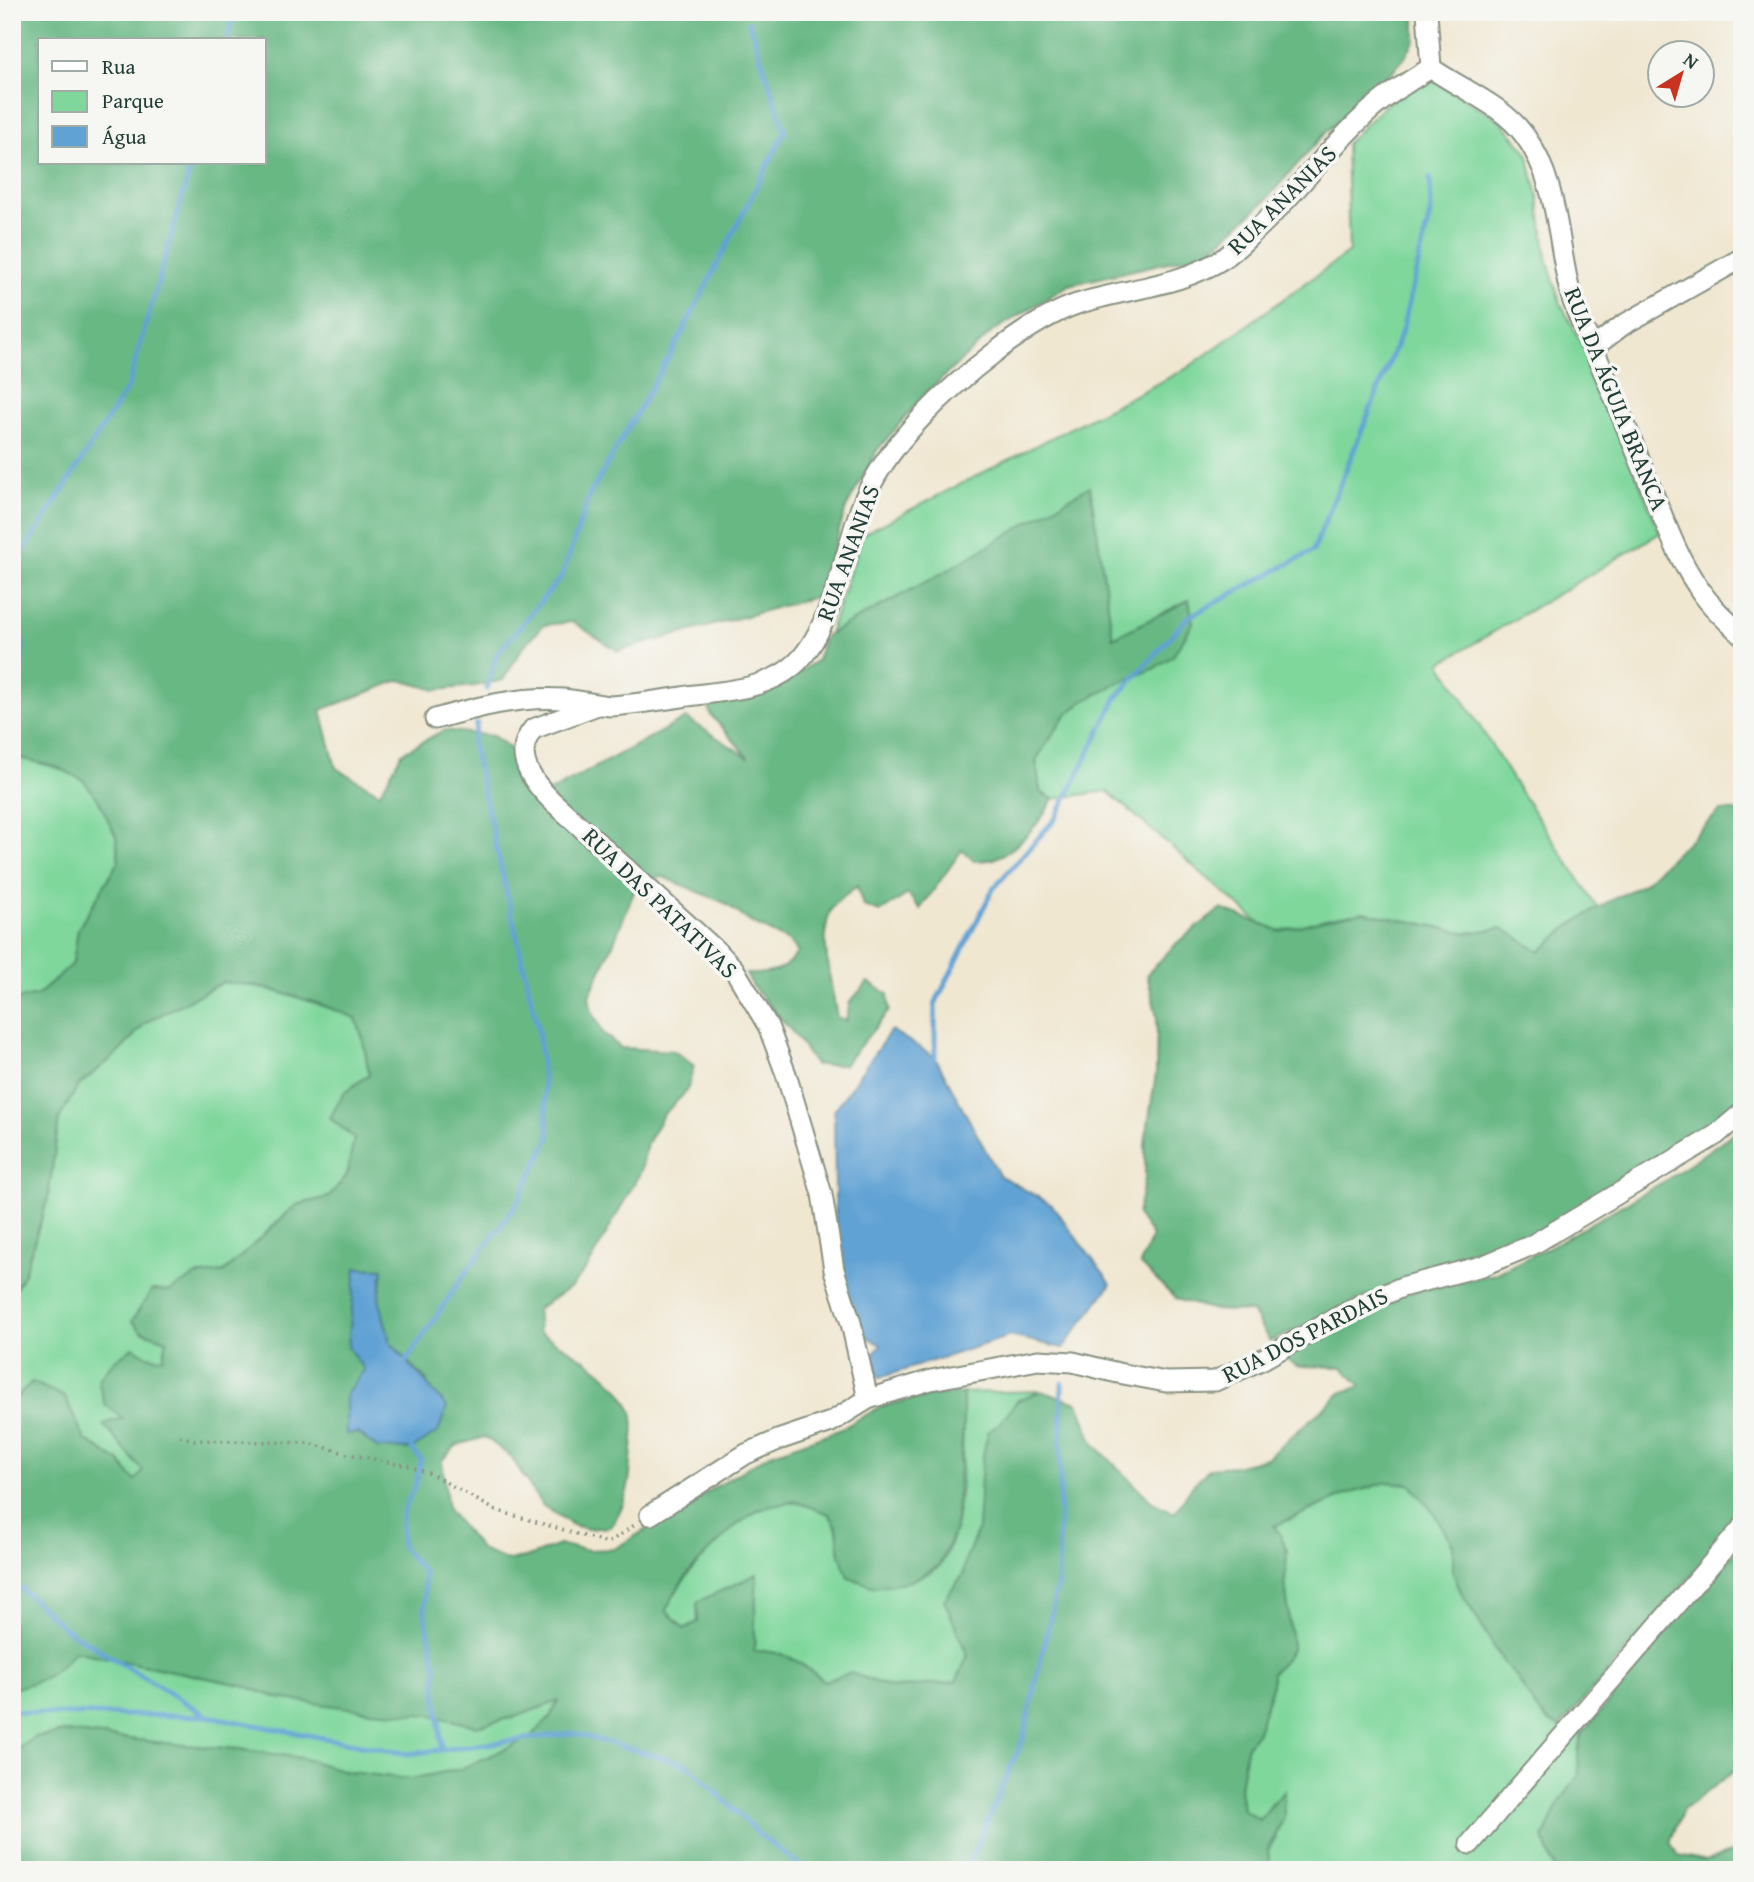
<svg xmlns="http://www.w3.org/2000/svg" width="1754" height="1882" font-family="'Gentium Book Plus',serif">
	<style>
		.green { fill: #7fd79c; stroke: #4f8a68; stroke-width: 2 }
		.forest { fill: #67b884; stroke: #437a5c; stroke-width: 2; fill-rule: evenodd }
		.water { fill: #60a2d4; stroke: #407084; stroke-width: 2 }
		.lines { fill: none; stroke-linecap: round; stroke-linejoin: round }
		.stream { stroke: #60a2d4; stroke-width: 5 }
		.street-casing { stroke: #889282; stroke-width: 23 }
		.path { stroke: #889282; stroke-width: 3.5; stroke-dasharray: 2 5; stroke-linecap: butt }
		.street { stroke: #fff; stroke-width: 19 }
		.labels { text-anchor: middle; stroke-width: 7; stroke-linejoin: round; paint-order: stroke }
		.street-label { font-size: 24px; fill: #1f3d34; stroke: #f6f6f2 }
	</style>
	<rect width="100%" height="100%" fill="#f6f6f2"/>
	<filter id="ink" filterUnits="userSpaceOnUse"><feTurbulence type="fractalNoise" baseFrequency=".0143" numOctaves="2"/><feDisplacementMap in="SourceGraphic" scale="14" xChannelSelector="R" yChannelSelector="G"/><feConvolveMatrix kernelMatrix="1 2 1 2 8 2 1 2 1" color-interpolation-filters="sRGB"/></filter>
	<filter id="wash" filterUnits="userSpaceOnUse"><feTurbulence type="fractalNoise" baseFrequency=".00686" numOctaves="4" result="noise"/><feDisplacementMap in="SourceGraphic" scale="28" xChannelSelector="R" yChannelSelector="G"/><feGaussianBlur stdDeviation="1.57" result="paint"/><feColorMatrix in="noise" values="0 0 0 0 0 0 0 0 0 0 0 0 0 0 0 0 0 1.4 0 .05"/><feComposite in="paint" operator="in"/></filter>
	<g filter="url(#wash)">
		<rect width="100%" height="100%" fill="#f0e7d1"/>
		<path class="green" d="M1434 81 1501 121 1527 152 1538 196 1547 258 1560 302 1589 358 1660 533 1441 663 1512 779 1598 908 1568 927 1540 952 1502 928 1467 933 1410 921 1330 918 1280 931 1258 922 1107 791 1053 799 1040 792 1036 760 1065 716 1082 702 1114 685 1189 600 1113 639 941 574 829 634 863 534 1186 369 1349 252 1346 144C1370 121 1398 84 1434 81Z
			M12 756 59 768 83 780 98 799 116 836 119 861 78 929 73 963 37 996 12 1000Z
			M223 982C273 987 310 1001 356 1018L363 1039 369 1074 343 1094 354 1138 347 1175 329 1197 296 1205 224 1272 195 1276 170 1291 141 1331 167 1340 163 1359 148 1356 124 1418 104 1425 144 1472 135 1481 119 1461 85 1440 65 1397 32 1382 12 1401V1295L24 1273 48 1198 59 1119 78 1086 120 1051 145 1023Z
			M1041 1391 1018 1400 998 1425 982 1498 978 1529 966 1559 963 1575 951 1590 957 1632 968 1656 957 1682 892 1688 851 1673 824 1681C800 1662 785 1650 754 1651L756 1574 698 1602V1622L684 1629 666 1610C686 1568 755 1485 808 1506 814 1508 824 1510 829 1514 839 1523 838 1543 840 1555L911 1581C919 1577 934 1572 940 1565 965 1534 963 1434 963 1393Z
			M1387 1482 1410 1484 1434 1513 1454 1545 1453 1572 1461 1592 1504 1663 1517 1677 1534 1706 1560 1727 1582 1733 1578 1752 1579 1775 1558 1805 1543 1838 1554 1867 1559 1870H1270L1268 1850 1276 1837 1274 1801 1260 1820 1243 1810 1240 1788 1246 1748 1256 1734 1272 1687V1673L1286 1659 1292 1647 1285 1581 1287 1551 1281 1536 1274 1526 1345 1495Z
			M74 1651 242 1685 278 1698 430 1715 476 1726 518 1716 558 1700 550 1718 529 1738 461 1769 410 1779 348 1772 301 1758 238 1749 183 1745 65 1732 36 1737 12 1753V1689C42 1680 55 1676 74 1651Z"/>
		<path class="forest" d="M12 12H1415V39L1404 59 1384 80 1326 132 1262 204 1207 253 1069 285 992 332 926 393 878 449 846 508 819 596 618 651 573 622 544 625 523 647 503 680 475 686 436 690 400 680 321 710 336 768 380 793 402 753 444 730 493 736 510 748 533 801 686 718 749 758 710 714 709 708 717 700 794 676 817 660 825 636 941 574 1090 486 1113 638 1189 600 1193 623 1173 656 1153 669 1114 685 1082 702 1065 716 1036 760 1040 792 1053 799C1043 819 1017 850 996 858 990 861 980 860 974 861L962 850 920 909 908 894 880 912 863 906 857 886C850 892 837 900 832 908 817 933 833 990 837 1018L846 1021 850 1002 868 982 888 994 889 1011 844 1065H815L795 1035 754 988 746 974C769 974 784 973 798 952L789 941 750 922 725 903 661 876 634 892 613 944 589 996 591 1009 603 1033 621 1048 674 1051 694 1066 687 1091 663 1115 647 1143 641 1171 589 1265 571 1287 537 1309 539 1332C570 1351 613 1371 630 1407 637 1421 632 1445 631 1461 630 1486 625 1507 610 1527L588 1529 573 1525 542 1505 511 1457 485 1437 457 1445 442 1460 448 1510 481 1550 508 1561 531 1556 559 1545 589 1550 614 1549 768 1455 839 1430 882 1406 933 1395 963 1393V1427L955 1530 939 1566 911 1581 875 1587 848 1577 840 1555 837 1528 829 1514 796 1501 759 1509 733 1528 690 1571 676 1591 666 1610 684 1629 698 1622 697 1602 757 1574 754 1651C786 1650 800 1662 824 1681L851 1673 892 1688 956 1682 968 1655 944 1600 963 1575 966 1559 978 1529 982 1460 988 1432 999 1424 1018 1400 1041 1391 1078 1403 1094 1444 1152 1502 1175 1513 1192 1486 1210 1468 1235 1466 1267 1458 1341 1393 1361 1386 1342 1367 1297 1366 1281 1355 1398 1295 1495 1274 1549 1247 1668 1179 1742 1127V1517L1560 1727 1548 1721 1534 1706 1517 1677 1504 1663 1461 1592 1453 1572V1545L1434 1513 1410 1484 1387 1482 1345 1495 1274 1526 1281 1536 1287 1551 1285 1581 1292 1647 1286 1659 1272 1673V1687L1256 1734 1246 1748 1240 1788 1243 1810 1259 1820 1284 1791V1818L1268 1850 1270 1870H12V1753L36 1737 65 1732 183 1745 238 1749 301 1758 348 1772 410 1779 461 1769 529 1738 550 1718 558 1701 518 1716 476 1726 430 1715 370 1711 278 1698 242 1685 74 1651C55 1676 42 1681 12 1689V1401L32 1382 65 1397 85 1440 119 1461 135 1481 143 1471 103 1424 123 1418 105 1405 98 1380 114 1361 133 1347 148 1356 163 1358 167 1340 141 1331 132 1321 152 1290 170 1291 195 1276 224 1272 296 1205 329 1197 347 1175 354 1138 330 1118 343 1094 369 1074 363 1039 356 1018 317 1003 260 986 223 982 145 1023 120 1051 78 1086 59 1119 48 1198 24 1273 12 1295V1000L38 995 73 963 78 929 119 861 116 836 98 799 83 780 59 768 12 756ZM40 40H264V163H40ZM383 1269 379 1299 390 1342 427 1381 377 1448 358 1433 347 1434 346 1395 364 1370Z
			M1720 811H1742V1098L1728 1113 1670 1151 1538 1231 1358 1300 1270 1342 1252 1312 1214 1310 1176 1299 1140 1264 1152 1236 1137 1215 1145 1178V1143L1156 1074 1157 1017 1147 974 1178 942 1221 909 1280 931 1330 918 1363 912 1467 933 1502 928 1540 952 1568 927 1609 901 1642 885Z
			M1742 1543V1765L1683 1810 1670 1842 1678 1855 1707 1861 1742 1849V1870H1559L1555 1867 1543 1838 1558 1805 1579 1775 1578 1752 1582 1733Z"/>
		<path class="water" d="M891 1030 935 1057 999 1175 1052 1205 1111 1284 1063 1348 1010 1336 879 1378 870 1357 881 1345 857 1331 836 1268 834 1111Z
			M356 1268 383 1269 379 1299 390 1342 447 1407 438 1432 412 1449 377 1448 358 1433 346 1434V1395L364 1370 348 1347Z"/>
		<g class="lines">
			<path class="stream" d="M227 40 235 12
				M12 570 128 387 192 163
				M12 620 23 644 20 693 12 715
				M487 689 497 654 562 576 590 494 678 341 785 131 749 22
				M935 1057V1004L993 889 1056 818 1117 697 1188 617 1313 551 1402 331 1431 210 1430 178
				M407 1360 464 1275 516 1205 549 1139 538 1029 472 742 477 723
				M412 1449 421 1460 416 1484 402 1513 401 1546 424 1573 425 1616 436 1667V1693L442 1749
				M12 1580 64 1628 207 1716 408 1754 573 1733 688 1765 761 1836 806 1870
				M12 1711 47 1714 205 1716
				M966 1870 1023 1739 1058 1583 1062 1383"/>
		</g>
	</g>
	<g filter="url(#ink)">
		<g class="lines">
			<defs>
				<path id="street" d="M1427 12 1431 68
					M1431 68C1462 90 1503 105 1525 136 1558 181 1557 240 1570 292 1579 324 1597 354 1609 385 1624 421 1638 457 1653 493 1666 524 1677 556 1696 584 1708 604 1725 619 1742 635
					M1594 347 1623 325 1742 258
					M595 706 533 729C512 755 532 781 551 800L721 955 734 969 768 1026 786 1074 822 1194 834 1270 851 1323 868 1399
					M435 719C477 707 519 696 563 699 579 700 594 705 611 706 637 704 662 700 688 696 723 691 765 690 793 666 830 635 844 555 860 510 872 476 896 444 921 418 957 380 1027 321 1077 304 1126 288 1179 287 1224 258 1234 251 1244 241 1253 233 1293 197 1324 153 1364 116 1384 97 1407 82 1431 68
					M650 1515 746 1454 778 1440 831 1422 868 1399 931 1380 1038 1360 1073 1362 1118 1373 1166 1382 1215 1381 1263 1359 1356 1307 1402 1287 1482 1266 1532 1245 1716 1135 1742 1113
					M1470 1844 1742 1528"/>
			</defs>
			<use href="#street" class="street-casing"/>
			<path class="path" d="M180 1436 193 1440 309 1443 348 1454 408 1466 431 1474 495 1510 608 1543 636 1524"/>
			<use href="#street" class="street"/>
		</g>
	</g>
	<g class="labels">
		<g class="street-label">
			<text transform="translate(1282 200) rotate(-45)" y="8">RUA ANANIAS</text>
			<text transform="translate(1616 399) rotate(68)" y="8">RUA DA ÁGUIA BRANCA</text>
			<text transform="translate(848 553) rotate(-70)" y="8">RUA ANANIAS</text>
			<text transform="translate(660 903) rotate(44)" y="8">RUA DAS PATATIVAS</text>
			<text transform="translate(1305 1335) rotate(-27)" y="8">RUA DOS PARDAIS</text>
		</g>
	</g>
	<rect width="1754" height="1882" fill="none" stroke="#f6f6f2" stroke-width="42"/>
	<rect x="38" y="38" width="228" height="126" fill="#f6f6f2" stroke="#a0aca6" stroke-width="2"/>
	<rect x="52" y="61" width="35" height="10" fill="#ffffff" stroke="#a0aca6" stroke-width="2"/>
	<text x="102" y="74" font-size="21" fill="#1f3d34">Rua</text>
	<rect x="52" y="91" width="35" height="21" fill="#7fd79c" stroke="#a0aca6" stroke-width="2"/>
	<text x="102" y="108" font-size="21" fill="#1f3d34">Parque</text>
	<rect x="52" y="126" width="35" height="21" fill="#60a2d4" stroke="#a0aca6" stroke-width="2"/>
	<text x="102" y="144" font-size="21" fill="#1f3d34">Água</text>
	<g transform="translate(1681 74) rotate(37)"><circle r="33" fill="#f6f6f2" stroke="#a0aca6" stroke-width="2"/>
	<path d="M0-5L12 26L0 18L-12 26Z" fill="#c8321e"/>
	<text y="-10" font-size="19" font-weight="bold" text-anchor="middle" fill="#1f3d34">N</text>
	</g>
</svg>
